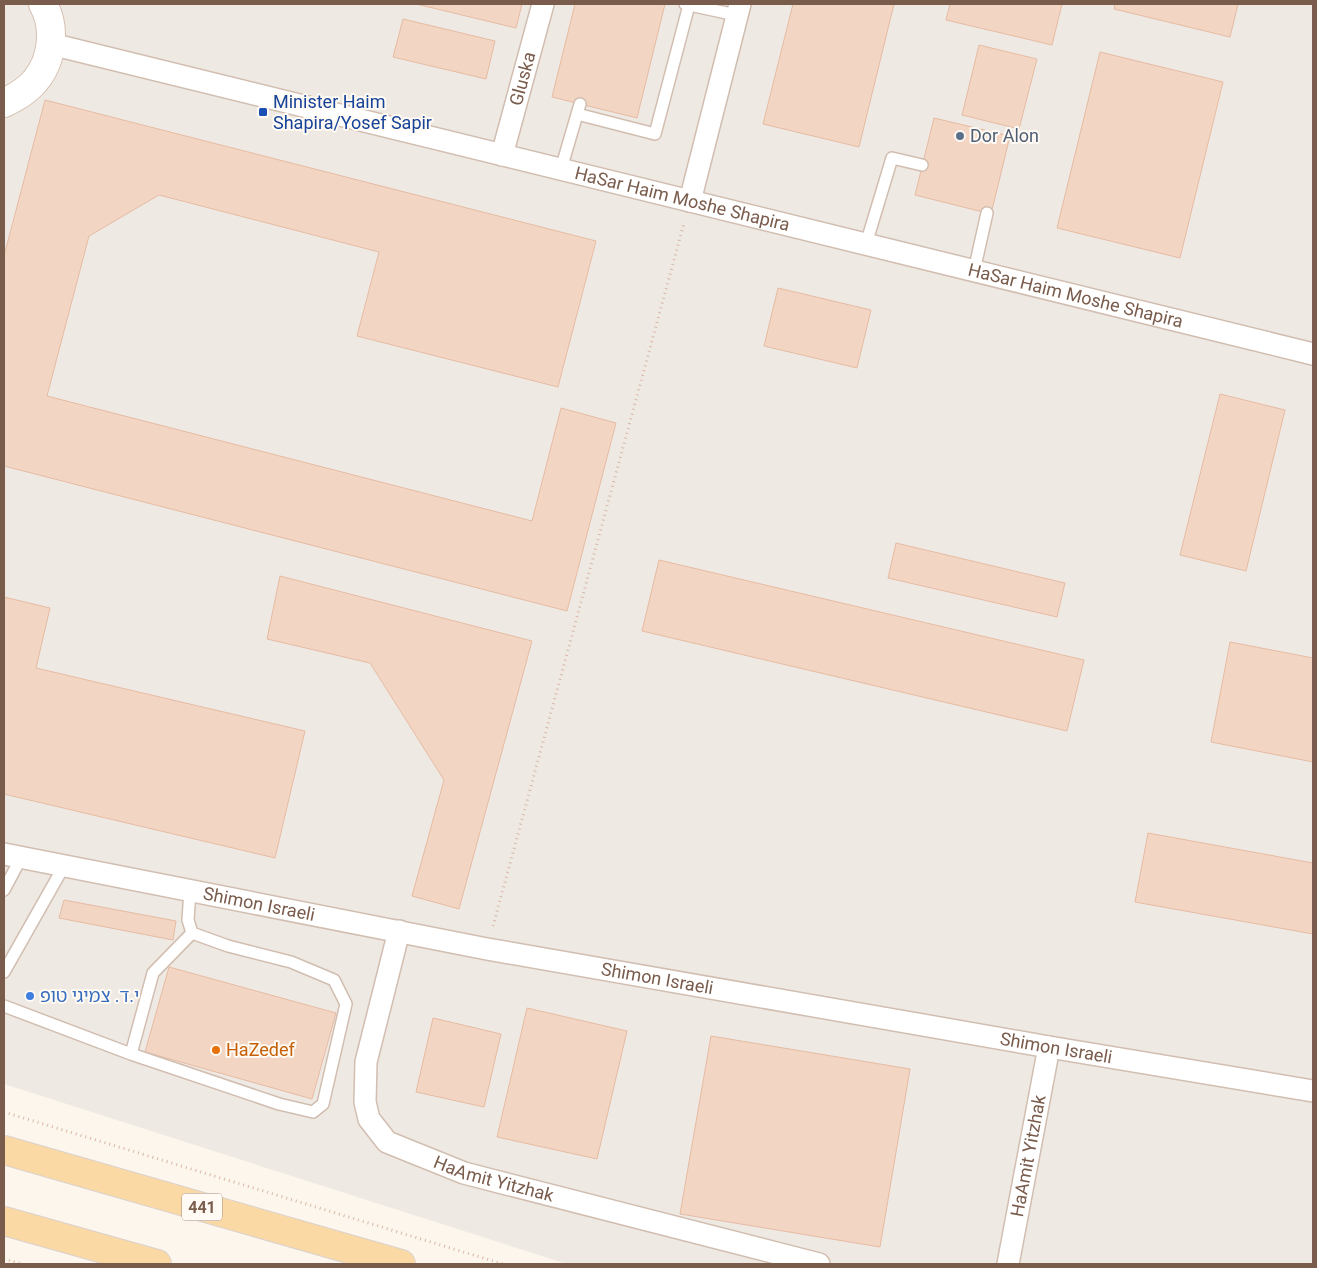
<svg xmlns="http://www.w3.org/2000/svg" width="1317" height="1268" font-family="Roboto,'Noto Sans Hebrew',sans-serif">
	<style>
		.industrial { fill: #efe9e4 }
		.building { fill: #f3d5c3; stroke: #e6bba3 }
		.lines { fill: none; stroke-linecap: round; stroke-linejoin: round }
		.lane-casing { stroke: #d1beb0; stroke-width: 14 }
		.street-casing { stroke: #d1beb0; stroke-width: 24 }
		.secondary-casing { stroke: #d6c0b0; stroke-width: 30 }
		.primary-casing { stroke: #dad1cd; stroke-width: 30 }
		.path { stroke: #d9b8a5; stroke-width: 3; stroke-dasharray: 1 4; stroke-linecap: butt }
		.lane { stroke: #fff; stroke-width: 11 }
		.street { stroke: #fff; stroke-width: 21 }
		.secondary { stroke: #fff; stroke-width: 28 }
		.primary { stroke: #fbd9a5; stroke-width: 28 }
		.transit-dot { fill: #1a4fb4; stroke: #fffaf3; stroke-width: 2 }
		.service-dot { fill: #5c6f8a; stroke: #fffaf3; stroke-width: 2 }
		.shop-dot { fill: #3f7fe0; stroke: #fffaf3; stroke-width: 2 }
		.food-dot { fill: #e8710a; stroke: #fffaf3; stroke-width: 2 }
		.labels { text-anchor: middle; stroke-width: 4; stroke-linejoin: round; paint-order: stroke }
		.shield { fill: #fffaf3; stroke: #a28b7f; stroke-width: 1 }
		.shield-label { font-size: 16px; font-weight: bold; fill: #7a5c4d }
		.street-label { font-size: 18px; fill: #7a5c4d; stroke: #fffaf3 }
		.transit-label { font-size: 18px; fill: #164399; stroke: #fffaf3; text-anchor: start }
		.service-label { font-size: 18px; fill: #4e5e75; stroke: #fffaf3; text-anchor: start }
		.shop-label { font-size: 18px; fill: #366cbe; stroke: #fffaf3; text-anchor: start }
		.food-label { font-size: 18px; fill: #c56008; stroke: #fffaf3; text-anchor: start }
	</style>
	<rect width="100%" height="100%" fill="#fdf6ec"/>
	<path class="industrial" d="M4 4H1313V1264H567L4 1084Z"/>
	<path class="building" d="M416 4H522L516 28Z
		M575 4H665L637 118 552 97Z
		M793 4H894L859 147 763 124Z
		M950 4H1062L1052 45 946 20Z
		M1115 4H1238L1230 37 1114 9Z
		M403 19 495 41 486 79 393 57Z
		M979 45 1037 59 1019 129 962 115Z
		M1100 52 1223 82 1180 258 1057 228Z
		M45 100 596 241 558 387 357 336 379 252 159 195 89 236 47 396 532 521 561 408 616 423 567 611 4 466V256Z
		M934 118 1010 136 991 214 915 195Z
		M778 288 871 310 857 368 764 346Z
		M1220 394 1285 410 1246 571 1180 555Z
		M896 543 1065 583 1057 617 888 578Z
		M659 560 1084 660 1067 731 642 631Z
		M280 576 532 641 459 909 412 896 444 780 370 663 267 639Z
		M4 597 50 608 36 668 305 731 275 858 4 794Z
		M1230 642 1313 658V762L1211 742Z
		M1148 833 1313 863V934L1135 902Z
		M64 900 176 921 173 940 59 918Z
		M169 967 336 1013 312 1099 145 1052Z
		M527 1008 627 1031 597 1159 497 1137Z
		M433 1018 501 1034 484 1107 416 1092Z
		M711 1036 910 1069 880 1247 680 1214Z"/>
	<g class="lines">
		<defs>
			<path id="lane" d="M685 4 736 15
				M577 114 655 134 689 5
				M561 169 580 104
				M866 244 892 158 922 165
				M974 271 987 213
				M4 890 21 858
				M4 972 64 866
				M4 1006 131 1054 279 1104 313 1112 323 1104 346 1004 334 980 291 962 228 946 192 933 188 920 190 891
				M131 1054 153 973 192 933"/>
			<g id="street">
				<path id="s1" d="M51 44 1313 354"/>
				<path id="s2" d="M502 155 543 4"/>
				<path d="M690 201 740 4"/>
				<path id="s3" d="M4 854 487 949 1049 1047 1313 1091"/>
				<path id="s4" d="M399 931 366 1062 365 1102 369 1119 387 1142 464 1173 819 1264"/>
				<path id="s5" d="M1008 1264 1049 1047"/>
			</g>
			<path id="secondary" d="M4 103C16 97 27 91 35 81 53 60 56 27 43 4"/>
			<path id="primary" d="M4 1150 401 1264
				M4 1221 157 1264"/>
		</defs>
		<use href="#lane" class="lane-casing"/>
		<use href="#street" class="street-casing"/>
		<use href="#secondary" class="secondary-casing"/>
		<use href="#primary" class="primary-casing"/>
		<path class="path" d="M493 926 684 223
			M4 1112 503 1264
			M4 1259 22 1264"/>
		<use href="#lane" class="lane"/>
		<use href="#street" class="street"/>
		<use href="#secondary" class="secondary"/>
		<use href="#primary" class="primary"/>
	</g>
	<rect class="transit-dot" x="258" y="107" width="10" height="10" rx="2.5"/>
	<circle class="service-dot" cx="960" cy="136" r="5"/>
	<circle class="shop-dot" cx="30" cy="996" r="5"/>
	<circle class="food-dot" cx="216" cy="1050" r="5"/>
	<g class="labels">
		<rect class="shield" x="182" y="1193.5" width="40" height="27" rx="4"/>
		<g class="shield-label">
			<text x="202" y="1213">441</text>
		</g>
		<g class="street-label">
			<text dy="6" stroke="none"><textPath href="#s2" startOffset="79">Gluska</textPath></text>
			<text dy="6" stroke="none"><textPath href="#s1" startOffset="650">HaSar Haim Moshe Shapira</textPath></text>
			<text dy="6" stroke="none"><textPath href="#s1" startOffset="1055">HaSar Haim Moshe Shapira</textPath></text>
			<text dy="6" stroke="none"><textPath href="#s3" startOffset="260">Shimon Israeli</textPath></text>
			<text dy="6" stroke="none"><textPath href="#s3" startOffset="665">Shimon Israeli</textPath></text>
			<text dy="6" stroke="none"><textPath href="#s3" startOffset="1070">Shimon Israeli</textPath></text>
			<text dy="6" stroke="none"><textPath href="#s5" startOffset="110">HaAmit Yitzhak</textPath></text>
			<text dy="6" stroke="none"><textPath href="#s4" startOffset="335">HaAmit Yitzhak</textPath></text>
		</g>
		<g class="transit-label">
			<text x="273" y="108">Minister Haim<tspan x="273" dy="21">Shapira/Yosef Sapir</tspan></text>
		</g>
		<g class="service-label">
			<text x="970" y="142">Dor Alon</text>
		</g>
		<g class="shop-label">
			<text x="40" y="1002">י.ד. צמיגי טופ</text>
		</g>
		<g class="food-label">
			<text x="226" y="1056">HaZedef</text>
		</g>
	</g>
	<rect width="1317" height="1268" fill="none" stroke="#7a5c4d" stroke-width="10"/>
</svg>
